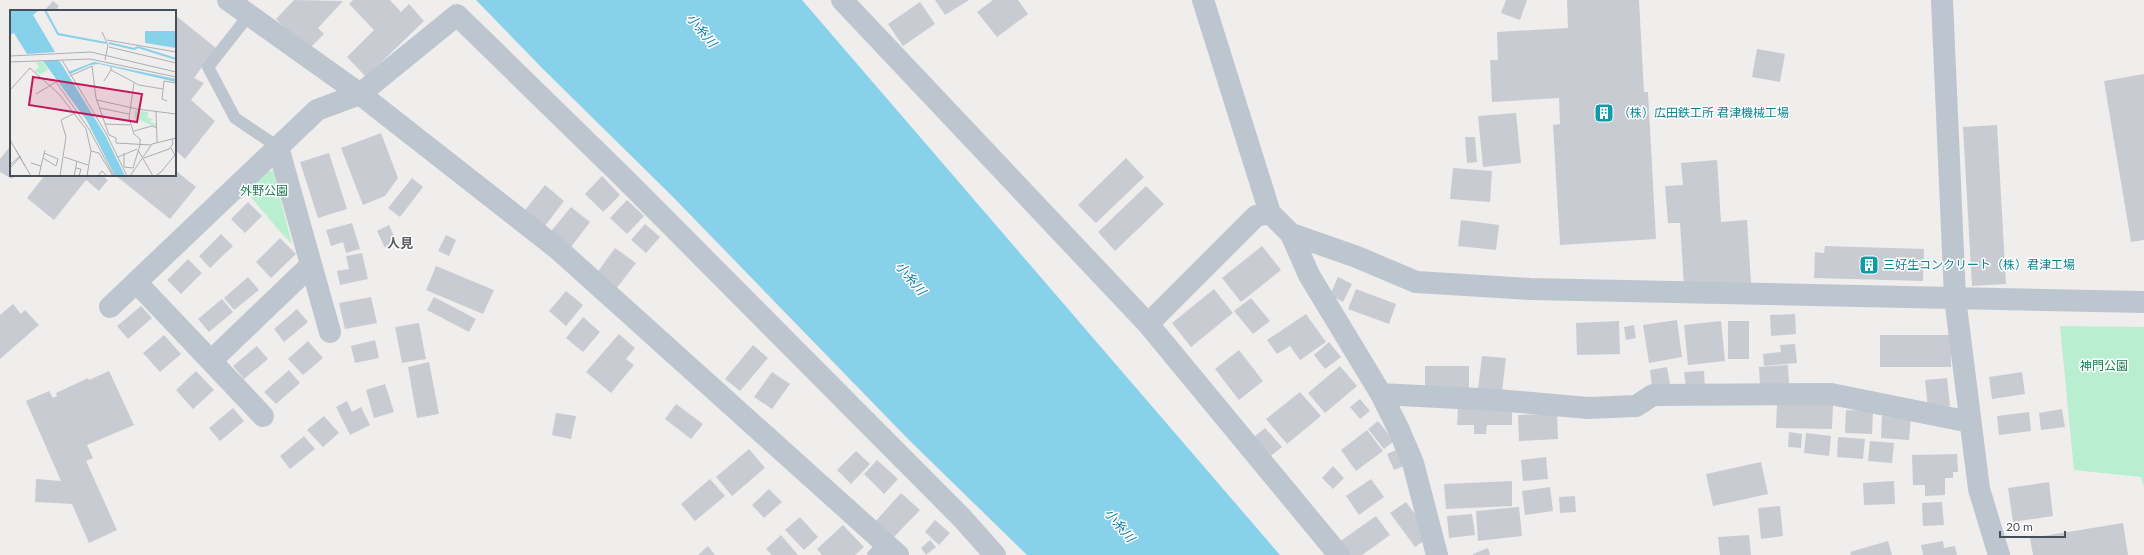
<svg xmlns="http://www.w3.org/2000/svg" width="2144" height="555" font-family="Lato,'Noto Sans JP',sans-serif">
	<style>
		.green { fill: #baeed1 }
		.water { fill: #88d1ea }
		.building { fill: #c9cbd3 }
		.lines { fill: none; stroke-linecap: round; stroke-linejoin: round }
		.service { stroke: #bdc6cf; stroke-width: 12 }
		.minor { stroke: #bdc6cf; stroke-width: 22 }
		.labels { text-anchor: middle; stroke-width: 3; stroke-linejoin: round; paint-order: stroke }
		.culture-label { font-size: 12px; fill: #0d838f; stroke: #fff; text-anchor: start }
		.park-label { font-size: 12px; fill: #177a4e; stroke: #fff }
		.water-label { font-size: 13px; font-style: italic; fill: #0d7da5; stroke: #fff }
		.neighbourhood-label { font-size: 13px; font-weight: bold; fill: #595d62; stroke: #fff }
		.inset-river { fill: none; stroke: #88d1ea; stroke-width: 2 }
		.inset-road { fill: none; stroke: #acaeb2; stroke-width: 1 }
		.view { fill: #c2185b; fill-opacity: 0.15; stroke: #c2185b; stroke-width: 2 }
		.inset-edge { fill: none; stroke: #454f5a; stroke-width: 2 }
	</style>
	<rect width="100%" height="100%" fill="#f0eded"/>
	<path class="green" d="M273 171 292 244C274 227 261 207 243 189L266 172Z
		M2060 326 2144 327V488L2141 477 2074 470Z"/>
	<path class="water" d="M476 0H802L1280 555H1027L909 440 673 197 543 69Z"/>
	<path class="building" d="M294 0 343 1 318 28 324 34 308 50 276 19Z
		M353 0H390L401 12 409 4 424 21 366 77 347 57 374 30 349 4Z
		M935 0H969L945 15Z
		M993 0H1018L1028 14 997 37 977 12Z
		M1506 0H1527L1520 20 1501 13Z
		M1567 0H1639L1644 92H1648L1656 239 1560 245 1553 125 1560 124 1559 98 1492 102 1490 60H1498L1497 32 1568 28Z
		M53 1 59 6 55 11H44Z
		M920 2 935 24 903 46 888 24Z
		M175 15 216 48 194 78 204 83 191 100 215 121 185 159 175 150Z
		M1757 49 1785 54 1780 82 1752 77Z
		M2144 74V240L2131 242 2104 81Z
		M1516 113 1521 163 1483 167 1478 116Z
		M1997 125 2006 284 1972 286 1963 127Z
		M381 133 398 178 385 196 363 205 341 148Z
		M1465 137H1475L1477 162 1467 163Z
		M11 145V175H15L12 179 0 172V159Z
		M329 153 347 209 318 218 300 162Z
		M1126 158 1144 177 1096 223 1078 205Z
		M1717 160 1721 222 1747 220 1751 283 1684 287 1680 223H1668L1665 186 1683 185 1681 163Z
		M1453 168 1492 171 1490 202 1450 199Z
		M175 170 196 187 170 219 115 175H175Z
		M45 175H102L108 180 99 191 86 180 54 220 27 198Z
		M602 176 620 195 603 212 585 194Z
		M412 178 423 187 400 217 388 208Z
		M545 185 564 201 542 230 522 214Z
		M1146 186 1164 204 1115 251 1098 232Z
		M627 200 644 216 627 234 610 218Z
		M248 202 262 216 245 233 231 219Z
		M571 207 590 222 568 251 548 235Z
		M1461 220 1499 225 1496 250 1458 246Z
		M352 223 360 249 346 253 343 242 331 246 326 230Z
		M645 224 660 237 646 253 631 240Z
		M389 225 397 243 385 248 377 231Z
		M221 234 233 246 210 268 199 256Z
		M446 235 456 240 449 256 438 251Z
		M280 238 296 254 271 278 256 262Z
		M1262 246 1281 270 1241 302 1222 278Z
		M1825 246 1924 249 1923 281 1814 278 1815 252 1824 253Z
		M615 248 636 263 616 289 596 274Z
		M362 253 368 279 340 285 337 271 349 269 346 256Z
		M188 259 202 273 181 294 167 280Z
		M436 266 494 290 483 314 426 290Z
		M248 277 259 290 234 310 224 298Z
		M1338 277 1352 284 1343 302 1330 295Z
		M1214 289 1233 313 1191 347 1172 323Z
		M1356 289 1396 304 1389 324 1348 309Z
		M566 291 583 305 566 326 549 311Z
		M371 297 377 323 345 329 339 303Z
		M434 297 476 319 469 332 427 310Z
		M1251 298 1270 321 1253 334 1234 311Z
		M222 299 233 312 209 332 198 319Z
		M13 304 21 314 25 310 39 325 0 359V315Z
		M141 306 152 318 128 339 117 326Z
		M297 309 308 322 284 342 274 329Z
		M1306 314 1326 342 1300 360 1290 346 1277 354 1267 340Z
		M1795 314 1796 334 1771 336 1770 315Z
		M583 317 600 332 583 352 566 338Z
		M1677 320 1682 357 1649 363 1643 325Z
		M1619 321 1620 354 1577 355 1576 323Z
		M1721 321 1725 361 1688 365 1684 325Z
		M1728 321H1749V359H1728Z
		M419 323 426 359 402 363 395 327Z
		M1634 325 1636 338 1626 340 1624 327Z
		M619 334 635 348 626 359 634 365 611 393 586 372Z
		M164 335 181 354 160 372 143 353Z
		M1880 335H1951V367H1880Z
		M375 340 379 358 355 363 351 346Z
		M308 341 323 358 303 375 288 359Z
		M1329 342 1341 357 1325 369 1314 355Z
		M1795 344 1797 363 1764 366 1763 354 1781 352 1780 345Z
		M753 345 768 358 740 391 725 379Z
		M257 346 268 359 244 379 233 366Z
		M1239 350 1263 381 1239 400 1215 369Z
		M1482 356 1506 358 1502 391 1478 389Z
		M429 362 439 414 417 418 408 367Z
		M1788 365 1789 384 1760 386 1759 367Z
		M1340 366 1357 386 1325 413 1308 393Z
		M1425 366H1469V392H1425Z
		M1667 367 1670 384 1652 386 1650 370Z
		M289 370 300 383 276 404 264 392Z
		M109 371 134 425 87 445 93 458 86 461 117 530 89 543 72 504 35 502 36 479 61 481 26 401 49 391 53 398 57 396 56 393 88 378 89 380Z
		M196 371 214 390 193 409 176 390Z
		M1704 371 1705 388 1686 389 1684 372Z
		M772 372 790 384 772 409 754 397Z
		M2022 372 2025 394 1992 399 1989 377Z
		M1947 378 1950 406 1928 408 1925 380Z
		M385 384 394 412 374 418 366 390Z
		M1300 392 1321 416 1287 444 1266 419Z
		M1360 399 1370 411 1360 419 1350 407Z
		M347 401 352 412 361 407 370 425 350 435 336 407Z
		M676 404 703 424 691 439 665 419Z
		M1777 404 1833 405 1832 429 1776 428Z
		M1458 407 1512 409V425H1487L1486 434H1474V425H1457Z
		M233 408 244 421 220 441 209 428Z
		M2062 409 2065 427 2041 430 2039 413Z
		M1846 410 1873 411 1872 434 1845 433Z
		M2029 412 2031 431 1999 435 1997 416Z
		M556 413 576 416 571 439 552 435Z
		M1557 414 1558 439 1519 441 1518 415Z
		M324 416 339 433 323 447 307 430Z
		M1882 416 1911 418 1909 440 1881 438Z
		M1378 421 1394 441 1384 449 1368 429Z
		M1265 428 1282 447 1267 459 1250 440Z
		M1367 430 1383 451 1356 471 1341 450Z
		M1789 432 1802 434 1801 448 1788 447Z
		M1806 433 1831 436 1829 456 1804 453Z
		M304 436 315 449 290 469 280 456Z
		M1838 437 1865 439 1863 459 1837 457Z
		M1870 441 1894 443 1892 463 1868 461Z
		M749 449 765 468 732 496 716 477Z
		M1396 450 1404 466 1394 470 1387 454Z
		M856 451 870 464 851 484 837 470Z
		M1957 454 1958 472H1953V478H1945V495L1925 496V485H1913L1912 455Z
		M1546 457 1548 479 1523 481 1521 460Z
		M877 460 898 479 884 494 864 474Z
		M1761 462 1768 494 1713 506 1706 474Z
		M1333 466 1344 478 1333 489 1322 478Z
		M710 479 725 496 695 521 681 504Z
		M1371 479 1384 497 1359 515 1346 496Z
		M1512 481V506L1446 509 1444 484Z
		M1894 481 1895 504 1864 505 1863 483Z
		M2049 482 2053 516 2013 522 2008 488Z
		M1550 487 1553 511 1525 515 1522 491Z
		M769 489 782 502 764 518 752 505Z
		M901 493 920 510 892 539 874 523Z
		M1575 496 1576 512 1560 513 1559 497Z
		M1406 502 1431 536 1415 547 1390 513Z
		M1942 502 1944 525 1923 526 1922 503Z
		M1780 506 1783 536 1761 539 1758 508Z
		M1519 507 1522 536 1478 541 1476 511Z
		M1472 514 1475 535 1449 538 1447 516Z
		M1376 516 1390 535 1362 555H1348L1339 542Z
		M800 517 818 537 804 550 785 530Z
		M935 520 950 533 939 545 925 532Z
		M2123 523 2128 555H2033L2030 538Z
		M843 525 864 547 855 555H822L817 549Z
		M781 535 798 555H772L766 549Z
		M1749 535 1751 555H1720L1718 537Z
		M930 540 936 547 926 555 921 548Z
		M1888 541 1892 555H1851L1850 552Z
		M1943 541 1944 548 1955 546 1957 555H1923L1921 545Z
		M708 546 715 555H698Z
		M1488 548 1490 555H1473V554Z"/>
	<g class="lines">
		<path class="service" d="M249 15 208 67 235 118 278 147
			M873 555 885 543"/>
		<path class="minor" d="M228 0 360 94 559 250 898 555
			M842 0 1148 324 1339 555
			M1203 0 1270 213 1291 234 1309 275 1381 394 1399 430 1413 463 1437 555
			M1942 0 1955 298 1979 489 1999 555
			M278 147 330 332
			M1291 234 1357 257 1416 282 1530 289 2144 302
			M136 282 263 416
			M110 307 317 110 360 94 457 15 625 179 962 518 995 555
			M1148 324 1256 216 1270 213
			M211 361 311 265
			M1381 394 1497 400 1588 408 1636 406 1653 395 1831 394 1970 422"/>
	</g>
	<defs>
		<symbol id="building-square" viewBox="-11 -11 22 22"><rect x="-9" y="-9" width="18" height="18" rx="4" fill="#0f9aa8" stroke="#fff"/><path d="M-4-6H4V6H1V3H-1V6H-4ZM-2.5-4.3h1.7v1.8h-1.7ZM.8-4.3h1.7v1.8H.8ZM-2.5-1h1.7V.8h-1.7ZM.8-1h1.7V.8H.8Z" fill="#fff"/></symbol>
	</defs>
	<g fill-rule="evenodd">
		<use href="#building-square" x="1593" y="102" width="22" height="22"/>
		<use href="#building-square" x="1858" y="254" width="22" height="22"/>
	</g>
	<g class="labels">
		<g class="culture-label">
			<text x="1618" y="117">（株）広田鉄工所 君津機械工場</text>
			<text x="1883" y="269">三好生コンクリート（株）君津工場</text>
		</g>
		<g class="park-label">
			<text x="264" y="195">外野公園</text>
			<text x="2104" y="370">神門公園</text>
		</g>
		<g class="water-label">
			<text transform="translate(702 30) rotate(50)" y="5">小糸川</text>
			<text transform="translate(911 278) rotate(50)" y="5">小糸川</text>
			<text transform="translate(1120 525) rotate(50)" y="5">小糸川</text>
		</g>
		<g class="neighbourhood-label">
			<text x="400" y="248">人見</text>
		</g>
	</g>
	<g transform="translate(10 10)">
		<rect width="166" height="166" fill="#f0eded"/>
		<path d="M26 52H33L38 60 30 64 25 61 29 57ZM125 100 138 102V108L143 109 140 112 146 114V117L124 108Z" fill="#baeed1"/>
		<path d="M0 0H29L23 5 45 42 17 44 4 23 0 25ZM135 21H166V38L135 33ZM49 50 95 125 115 166H105L77 111 33 51ZM84 52 166 69V72L89 54 80 55 60 64 58 62Z" fill="#88d1ea"/>
		<path class="inset-river" d="M35 0 48 24 96 33M99 33 124 39 128 37 166 49"/>
		<path class="inset-road" d="M92 22 98 35 95 50M97 30 166 42M99 37 166 53M0 46 81 42 166 62M52 50 96 123 117 166M0 52 80 49 166 67M101 57V60L129 75 153 79M60 66 82 56 86 88 99 125 106 128V133L141 135M94 71 101 60M0 80 20 58 49 84 76 119 81 141 77 166M26 84 46 72 79 119 104 166M87 90 127 99 166 104M157 91 152 89 154 71 166 73M90 98 119 104M146 101 147 132M95 114 120 115M124 121 142 116 147 118M0 130 21 166M6 140 15 156M128 140 143 166M81 141 89 143 103 166M114 143V157L123 158 130 135V129L124 124 119 108 124 73M54 147 78 155M108 147 127 139M33 148 46 156 48 149 34 143M134 148 159 139 163 134 162 129M21 153 31 156 29 166M0 155 10 146M31 156 35 140M0 158 11 146M66 158 71 159 69 166M50 166 56 127 51 110 65 103M64 166 67 151M88 166 92 161 97 166M120 166 142 134 166 128M145 166 151 162 165 145 161 138"/>
		<path class="view" d="M23 67 132 84 127 112 19 95Z"/>
		<rect width="166" height="166" class="inset-edge"/>
	</g>
	<path d="M2000 531v6h65v-6" fill="none" stroke="#454f5a" stroke-width="2"/>
	<text x="2006" y="531" font-size="12" fill="#454f5a" stroke="#ffffff" stroke-width="3" paint-order="stroke">20 m</text>
</svg>
